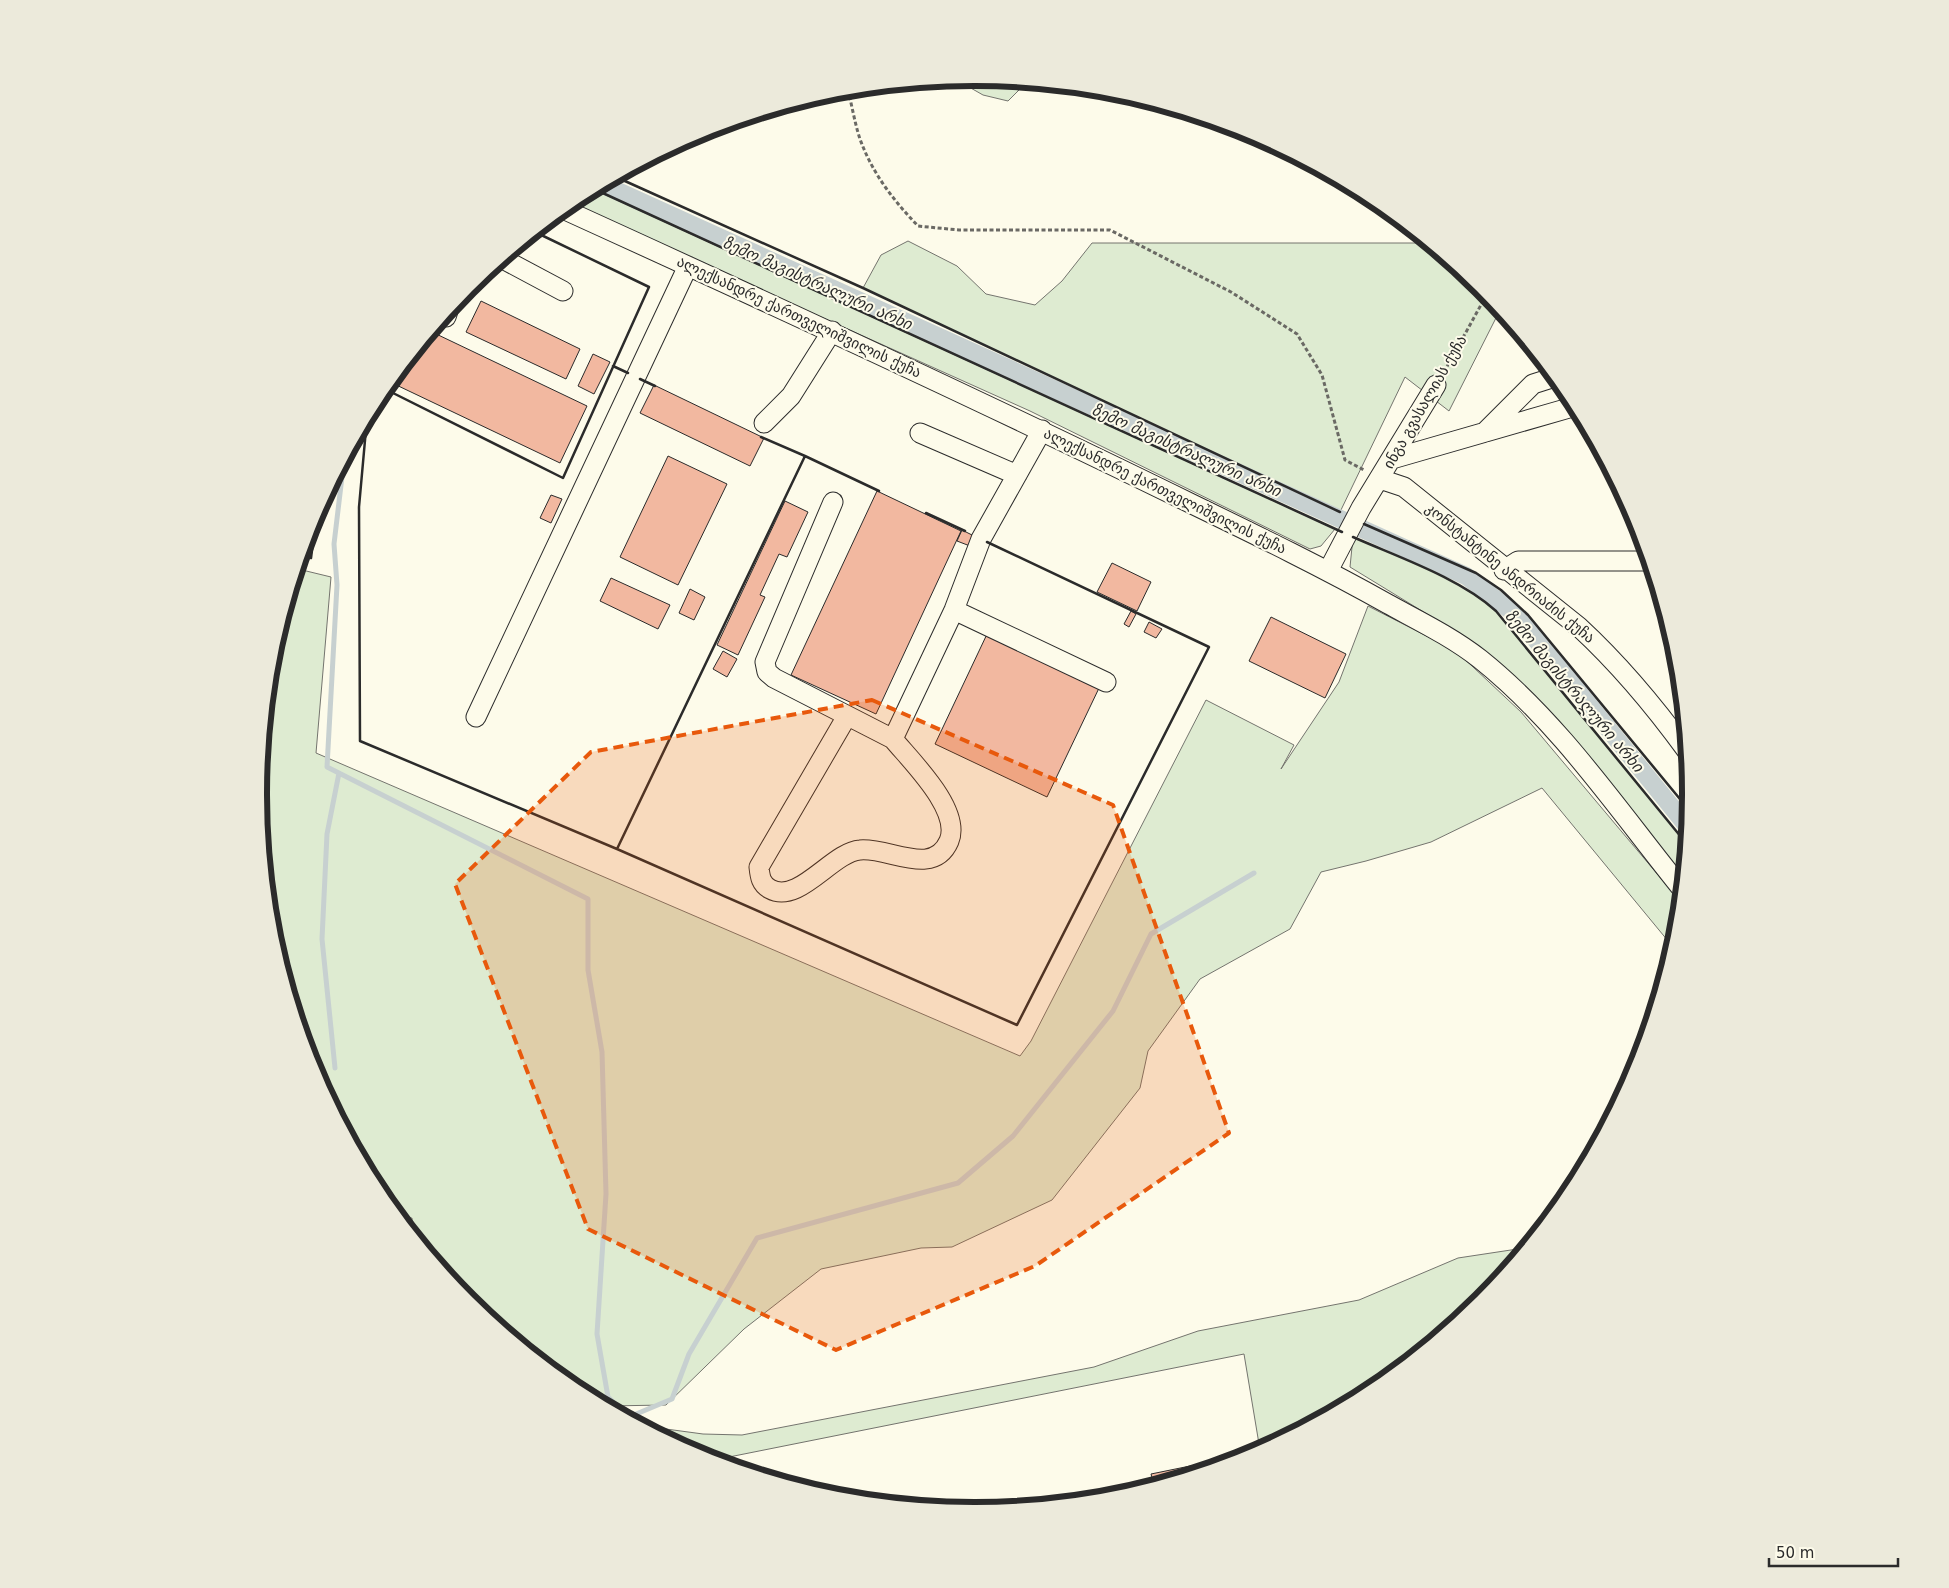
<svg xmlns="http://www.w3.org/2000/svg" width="1949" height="1588" font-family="'DejaVu Sans','Noto Sans Georgian',sans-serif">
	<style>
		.green { fill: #deebd1; stroke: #74746e }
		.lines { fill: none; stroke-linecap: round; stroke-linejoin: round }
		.stream { stroke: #c7d0d0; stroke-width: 5 }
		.canal { stroke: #c7d0d0; stroke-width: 18 }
		.building { fill: #f2b8a0; stroke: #2b2b2b }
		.minor-casing { stroke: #2b2b2b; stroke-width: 21 }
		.path { stroke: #6a6964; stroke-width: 3; stroke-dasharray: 4 2.5; stroke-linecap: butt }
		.minor { stroke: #fdfbea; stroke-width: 19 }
		.wall { stroke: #2b2b2b; stroke-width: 2.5 }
		.marked { fill: #e8590c; fill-opacity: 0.2; stroke: #e8590c; stroke-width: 4; stroke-dasharray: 10 6; stroke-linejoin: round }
		.labels { text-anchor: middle; stroke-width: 4; stroke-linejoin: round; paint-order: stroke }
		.street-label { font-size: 15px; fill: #2b2b2b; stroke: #fdfbea }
		.water-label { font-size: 16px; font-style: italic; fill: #2b2b2b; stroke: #fdfbea }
		.rim { fill: none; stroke: #2b2b2b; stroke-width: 6 }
	</style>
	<rect width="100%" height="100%" fill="#fdfbea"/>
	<path class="green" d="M974 78 1019 82V90L1008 101 983 95 955 79Z
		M593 189 1335 529 1321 546 1310 549 1030 411 569 204Z
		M908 241 957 266 986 294 1035 305 1062 281 1092 243H1427L1481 288 1500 310 1449 411 1405 377 1340 512 863 288 881 255Z
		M1353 537C1398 557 1460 578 1496 611L1686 843 1683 878 1453 630 1350 567Z
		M298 569 331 577 316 753 1020 1056 1031 1041 1206 700 1294 745 1281 769 1339 682 1368 606 1456 651 1521 712 1680 901 1677 934 1673 947 1542 788 1431 842 1366 861 1321 872 1290 929 1200 979 1148 1051 1140 1088 1052 1200 952 1247 921 1248 821 1269 744 1329 666 1405 606 1406 576 1390 468 1300 412 1233V1218H400L379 1192 312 1068 272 934 258 794 272 654Z
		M1524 1248 1481 1301 1372 1390 1260 1450 1244 1354 714 1460 700 1456 666 1438V1429L703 1434 742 1435 1094 1367 1198 1331 1359 1300 1458 1258Z"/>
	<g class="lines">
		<path class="stream" d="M344 460 334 544 337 585 327 767 588 899V970L602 1052 606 1194 597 1334 608 1397 629 1417 672 1399 689 1354 757 1238 958 1183 1013 1136 1113 1011 1151 934 1254 873
			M335 1068 322 939 327 834 339 773"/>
		<path class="canal" d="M602 184 1466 576 1515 614 1688 827"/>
	</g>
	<path class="building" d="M481 301 580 349 566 379 466 332Z
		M432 332 587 406 560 463 390 382Z
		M593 354 610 362 594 394 578 386Z
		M654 385 764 438 750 466 640 413Z
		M668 456 727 484 678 585 620 557Z
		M877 491 961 531 876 714 791 675Z
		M551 495 562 499 551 523 540 518Z
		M785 501 808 512 787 557 779 554 760 595 765 597 738 655 717 645Z
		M962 530 974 536 970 546 957 541Z
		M1112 563 1151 582 1137 611 1097 592Z
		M611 578 670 605 658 629 600 601Z
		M690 589 705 597 694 620 679 613Z
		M1131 611 1136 614 1129 627 1124 624Z
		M1271 617 1346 654 1325 698 1249 661Z
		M1149 622 1162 629 1156 638 1144 632Z
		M988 632 1100 686 1047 797 935 744Z
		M723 651 737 659 727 677 713 669Z
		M1195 1465 1196 1472 1154 1485 1151 1474Z"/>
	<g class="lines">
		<defs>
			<path id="minor" d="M563 209C774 305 984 402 1192 504 1258 536 1324 568 1388 604 1419 621 1452 637 1480 659 1560 723 1618 810 1682 889
				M503 259 563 291
				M446 317 448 311
				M764 423 791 396 832 331
				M1485 432 1533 384 1555 377
				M920 433 1017 475
				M1392 459 1576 406
				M1380 479 1404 487 1579 627C1619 664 1655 707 1687 751
				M833 502 765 662 767 672 774 678 893 739 954 610 981 539 1042 430
				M1504 570 1518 561H1649
				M1328 571 1361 508 1436 385
				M954 610 1106 682
				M847 716 759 867C760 877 761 884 770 889 799 905 832 852 860 850 889 847 933 878 949 841 962 810 911 761 893 739
				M476 717 688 266"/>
		</defs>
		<use href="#minor" class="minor-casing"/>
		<path class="path" d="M848 90C852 106 855 124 860 139 872 173 894 201 918 226L959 230H1110L1231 292 1297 334 1322 375 1345 460 1364 470
			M1444 372 1487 294"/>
		<use href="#minor" class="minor"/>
		<path class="wall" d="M616 177 863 288 1340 512
			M594 189 1342 532
			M613 366 628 373
			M640 379 655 386
			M385 389 563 478 649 287 535 232
			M367 418 359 507 360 741 617 849 1017 1025 1209 647 987 542
			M761 437 805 456
			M926 513 965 531
			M1364 524 1476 573 1501 590 1528 615 1689 810
			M1353 537C1398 557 1460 578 1496 611L1686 843
			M302 555 311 558 317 511
			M617 849 805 456 879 491"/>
	</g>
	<path class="marked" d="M872 700 1113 805 1229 1133 1035 1266 836 1350 588 1229 455 884 591 752Z"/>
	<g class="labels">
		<g class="street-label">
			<text transform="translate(799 317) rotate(25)" y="5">ალექსანდრე ქართველიშვილის ქუჩა</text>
			<text transform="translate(1425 402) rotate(-60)" y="5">ინგა გვასალიას ქუჩა</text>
			<text transform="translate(1165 491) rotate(26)" y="5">ალექსანდრე ქართველიშვილის ქუჩა</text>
			<text transform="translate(1510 573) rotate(39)" y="5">კონსტანტინე ანდრიაძის ქუჩა</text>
		</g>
		<g class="water-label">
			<text transform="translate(818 283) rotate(24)" y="6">ზემო მაგისტრალური არხი</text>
			<text transform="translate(1187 450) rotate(24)" y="6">ზემო მაგისტრალური არხი</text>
			<text transform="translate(1575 691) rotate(50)" y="6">ზემო მაგისტრალური არხი</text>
		</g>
	</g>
	<path d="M0 0H1949V1588H0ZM974 86H975A707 707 0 0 1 1682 793V795A707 707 0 0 1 975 1502H974A707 707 0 0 1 267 795V793A707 707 0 0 1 974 86Z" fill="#eceadb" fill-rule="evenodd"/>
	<path class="rim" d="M974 86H975A707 707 0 0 1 1682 793V795A707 707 0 0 1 975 1502H974A707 707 0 0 1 267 795V793A707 707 0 0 1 974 86Z"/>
	<path d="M1769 1558v8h129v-8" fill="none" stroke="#2b2b2b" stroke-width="2.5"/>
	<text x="1776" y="1558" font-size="15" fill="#2b2b2b" stroke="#fdfbea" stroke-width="4" paint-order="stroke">50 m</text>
</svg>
